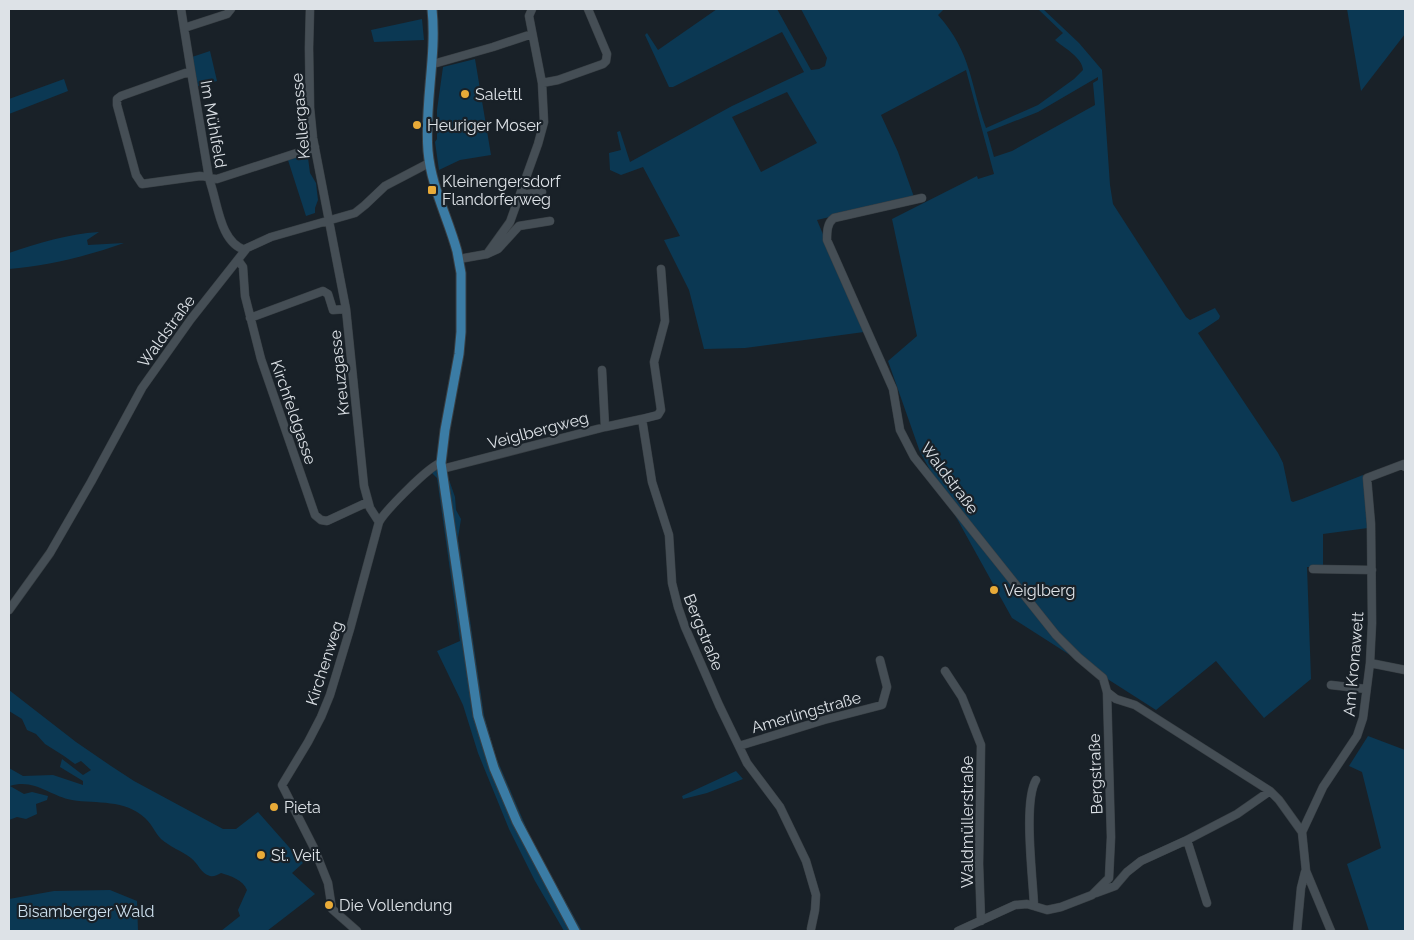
<svg xmlns="http://www.w3.org/2000/svg" width="1414" height="940" font-family="Raleway,sans-serif">
	<style>
		.green { fill: #0b3853; fill-rule: evenodd }
		.lines { fill: none; stroke-linecap: round; stroke-linejoin: round }
		.minor-casing { stroke: #383f44; stroke-width: 9 }
		.major-casing { stroke: #383f44; stroke-width: 11 }
		.minor { stroke: #454e55; stroke-width: 8 }
		.major { stroke: #3b7ca5; stroke-width: 9 }
		.poi-dot { fill: #e9ab38; stroke: #192128; stroke-width: 2 }
		.labels { text-anchor: middle; stroke-width: 4.5; stroke-linejoin: round; paint-order: stroke }
		.poi-label { font-size: 16px; fill: #dde2e7; stroke: #192128; text-anchor: start }
		.street-label { font-size: 16px; fill: #dde2e7; stroke: #192128 }
		.park-label { font-size: 16px; fill: #cee1ef; stroke: #192128 }
	</style>
	<rect width="100%" height="100%" fill="#192128"/>
	<path class="green" d="M717 9H777L811 70 819 69 825 66 827 58 801 9H944L938 15C972 53 970 84 986 128L1038 105 1074 79 1083 70C1082 57 1064 48 1055 40L1063 33 1038 9H1043L1079 43 1102 70 1110 185 1113 204 1186 317 1190 320 1215 308 1220 316 1219 319 1198 333 1278 453 1283 463 1291 501 1293 502 1302 499 1363 475 1368 528 1323 534V567H1307L1311 679 1264 718 1216 661 1156 710 1012 618 920 452 888 361 917 336 892 219 977 176 978 179 994 174 966 70 881 115 898 152 914 197 817 220 864 332 745 348 704 349 689 290 664 240 680 236 643 167 621 175 610 170 609 153 621 150 617 132 620 131 630 162 732 106 804 72 782 32 673 87H669L645 35 647 33 658 50ZM1098 77V80L1093 83 1095 105 1012 151 994 157 987 132 1038 112ZM787 92 817 143 761 172 732 117Z
		M1347 9H1405V34L1361 91Z
		M422 19 424 40 374 42 371 30Z
		M210 51 217 81 194 87 189 58Z
		M475 59 491 155 460 160 439 170 435 142 437 139V110L443 67Z
		M64 79 68 91 9 114V99Z
		M307 150 310 173 316 183 318 200 315 208V213L306 216 287 157Z
		M99 232 87 240 88 245 124 243C87 256 48 266 9 269V253C39 243 67 234 99 232Z
		M448 466 447 474 455 497 456 510 461 519 458 538 484 715 496 757 532 841 582 931H564L535 881 509 829 478 753 463 705 437 651 460 641 437 478 431 472Z
		M9 690 76 742 111 766 134 781 223 829H236L258 812 303 863 292 873 315 894 267 931H221L240 916 238 910 247 890C243 880 231 876 221 873 217 875 214 877 210 876 201 874 198 863 191 858 182 851 170 847 161 839 155 833 152 824 145 818 125 799 97 804 72 800 50 796 34 778 10 786L24 794 32 792 48 796 47 800 36 804 37 814 26 819 17 817 9 820V768L23 776 53 775 83 785V781L60 767 62 759 83 775 91 770 81 761 75 764 64 756 45 744 36 734 27 730 22 719 9 711Z
		M1368 736 1405 750V931H1369L1347 864 1381 848 1362 772 1349 766Z
		M736 771 743 779 707 793 683 799 682 796Z
		M110 890 137 901 138 931H9V899L54 891Z"/>
	<g class="lines">
		<defs>
			<path id="minor" d="M181 9 191 71
				M310 9 309 48 310 108 313 138 346 309 364 486 370 508 379 522
				M184 28 227 14 231 9
				M433 64 493 47 532 34
				M542 83 558 80 603 64 606 61 607 54 588 9
				M520 195 542 192
				M922 198 834 218C827 223 827 232 827 240L893 389 900 430 914 457 1056 635 1078 657 1103 678 1107 692 1111 837 1109 878 1092 895 1061 907 1047 910 1027 904 1015 905 958 931
				M245 250C221 243 218 206 211 185L209 178 191 71 121 96 117 99V105L136 175 142 184 200 176C206 176 211 179 217 179L315 147
				M487 254 498 249 519 226 550 221
				M459 259 487 254 510 222 538 144 544 122 542 83 529 16 532 9
				M238 260 243 267 245 296 261 359 315 515 321 520 327 521 368 502
				M661 269 665 321 654 362 661 410 658 415 642 419 652 482 669 535 672 583 678 607 685 627 719 705 747 763 780 807 806 861 816 895 815 910 811 929
				M250 318 323 291 328 294 333 310 346 309
				M602 370 605 427
				M442 469 605 427 642 419
				M1313 569 1372 570
				M9 610 50 553 91 482 142 388 191 319 247 248 271 237 355 213 365 205 385 186 429 163
				M1370 663 1405 670
				M945 671 962 697 981 745 979 864 981 921
				M1331 685 1366 689
				M1107 692 1116 699 1135 705 1270 791 1279 800 1302 832
				M739 746 824 720 882 705 887 687 880 660
				M1187 840 1207 903
				M1096 893 1115 886 1127 872 1141 861 1187 840 1237 814 1270 791
				M1034 906C1033 878 1023 802 1036 780
				M357 931 332 909 328 883 314 848 282 785 308 742 321 717 330 695 350 629 379 522C385 511 430 465 441 463
				M1297 931 1301 888 1305 872
				M1331 931 1306 871 1302 832 1323 787 1357 736 1363 718 1370 663 1372 623 1371 524 1367 478 1404 464 1405 467"/>
			<path id="major" d="M432 9C437 57 424 104 428 151 431 186 448 218 457 251L461 273V332L459 354 445 430 441 463 478 716 494 768 517 822 575 931"/>
		</defs>
		<use href="#minor" class="minor-casing"/>
		<use href="#major" class="major-casing"/>
		<use href="#minor" class="minor"/>
		<use href="#major" class="major"/>
	</g>
	<g class="poi-dot">
		<circle cx="465" cy="94" r="5"/>
		<circle cx="417" cy="125" r="5"/>
		<rect x="427" y="185" width="10" height="10" rx="2.5"/>
		<circle cx="994" cy="590" r="5"/>
		<circle cx="274" cy="807" r="5"/>
		<circle cx="261" cy="855" r="5"/>
		<circle cx="329" cy="905" r="5"/>
	</g>
	<g class="labels">
		<g class="poi-label">
			<text x="475" y="100">Salettl</text>
			<text x="427" y="131">Heuriger Moser</text>
			<text x="442" y="187">Kleinengersdorf<tspan x="442" dy="18">Flandorferweg</tspan></text>
			<text x="1004" y="596">Veiglberg</text>
			<text x="284" y="813">Pieta</text>
			<text x="271" y="861">St. Veit</text>
			<text x="339" y="911">Die Vollendung</text>
		</g>
		<g class="street-label">
			<text transform="translate(300 116) rotate(-95)" y="6">Kellergasse</text>
			<text transform="translate(214 124) rotate(80)" y="6">Im Mühlfeld</text>
			<text transform="translate(166 331) rotate(-54)" y="6">Waldstraße</text>
			<text transform="translate(339 373) rotate(-96)" y="6">Kreuzgasse</text>
			<text transform="translate(294 412) rotate(71)" y="6">Kirchfeldgasse</text>
			<text transform="translate(538 430) rotate(-15)" y="6">Veiglbergweg</text>
			<text transform="translate(950 478) rotate(53)" y="6">Waldstraße</text>
			<text transform="translate(704 632) rotate(68)" y="6">Bergstraße</text>
			<text transform="translate(324 663) rotate(-72)" y="6">Kirchenweg</text>
			<text transform="translate(1353 664) rotate(-85)" y="6">Am Kronawett</text>
			<text transform="translate(806 712) rotate(-16)" y="6">Amerlingstraße</text>
			<text transform="translate(1095 774) rotate(-92)" y="6">Bergstraße</text>
			<text transform="translate(967 822) rotate(-90)" y="6">Waldmüllerstraße</text>
		</g>
		<g class="park-label">
			<text x="86" y="917">Bisamberger Wald</text>
		</g>
	</g>
	<rect width="1414" height="940" fill="none" stroke="#dde2e7" stroke-width="20"/>
</svg>
